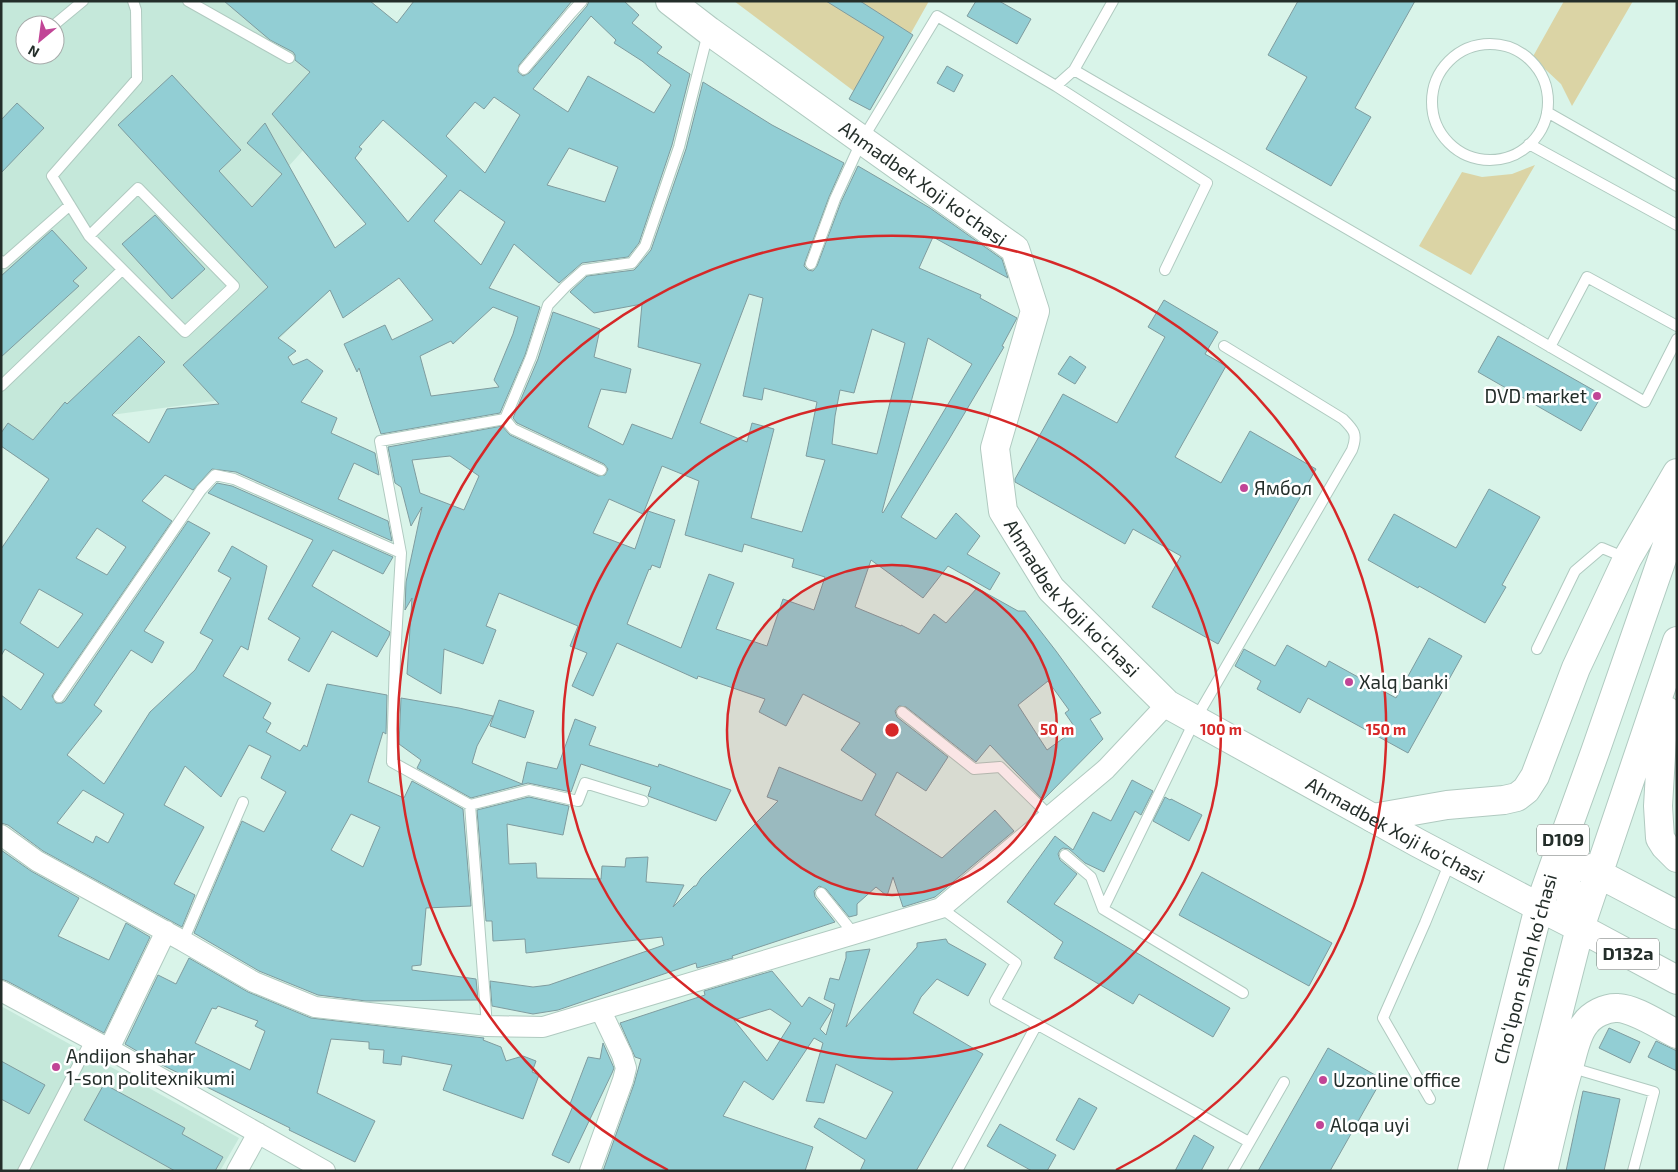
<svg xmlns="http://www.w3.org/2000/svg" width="1678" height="1172" font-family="'Exo 2',sans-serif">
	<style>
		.built { fill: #c5e8da; fill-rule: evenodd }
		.green { fill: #dbd4a5 }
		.building { fill: #92ced4; stroke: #7f9c9f; fill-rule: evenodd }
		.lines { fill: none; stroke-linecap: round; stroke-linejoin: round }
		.lane-casing { stroke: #b0cac0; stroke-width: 12 }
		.street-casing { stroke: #b0cac0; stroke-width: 22 }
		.secondary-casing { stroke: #b0cac0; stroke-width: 30 }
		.primary-casing { stroke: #b0cac0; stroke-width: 30 }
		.lane { stroke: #fff; stroke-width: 10 }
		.street { stroke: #fff; stroke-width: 20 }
		.secondary { stroke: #fff; stroke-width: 28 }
		.primary { stroke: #fff; stroke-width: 28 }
		.ring { fill: none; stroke: #d62828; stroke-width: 2.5 }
		.poi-dot { fill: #c14596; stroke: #fff; stroke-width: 2 }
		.labels { text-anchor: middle; stroke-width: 5; stroke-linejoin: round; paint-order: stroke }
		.shield { fill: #fff; stroke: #666d6a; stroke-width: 1 }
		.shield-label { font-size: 18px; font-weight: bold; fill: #242e2a }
		.street-label { font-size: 19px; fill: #242e2a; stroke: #fff }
		.poi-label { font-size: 19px; fill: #242e2a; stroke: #fff; text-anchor: start }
		.centre { fill: #d62828; stroke: #fff; stroke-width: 2.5 }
		.ring-label { font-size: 15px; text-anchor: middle; font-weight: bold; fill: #d62828; stroke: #fff; stroke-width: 5; stroke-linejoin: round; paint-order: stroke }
	</style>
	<rect width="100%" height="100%" fill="#d9f4e9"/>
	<path class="built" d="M1 1H335L323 128 271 186 330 290 214 401 111 415 52 482 1 446ZM25 25H55V55H25Z
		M1 1006 239 1138 220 1171H1Z"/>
	<path class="green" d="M734 1H929L871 104Z
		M1564 1H1633L1572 106 1561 84 1546 70 1531 60Z
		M1535 165 1471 275 1419 246 1462 172 1482 177 1512 174Z"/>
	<path class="building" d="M224 1H370L397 23 414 1H572L519 65 518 72 523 76 529 73 587 6 589 1H624L639 15 632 23 662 47 657 53 690 74 672 145 639 243 628 257 582 263 559 283 514 244 489 288 540 307 525 355 500 413 381 434 359 368 357 372 344 344 385 325 392 340 433 320 399 278 343 318 330 290 278 338 296 351 288 357 293 365 307 359 323 371 301 402 337 418 331 433 375 453 379 475 354 463 338 499 388 521 392 541 236 472 212 469 193 490 165 475 142 501 172 521 52 696 56 703H62L65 701 188 521 210 533 144 631 164 642 152 663 131 650 94 705 102 711 67 755 104 784 150 712 195 670 213 640 200 633 231 578 218 571 232 546 267 566 248 650 241 646 223 676 271 703 263 718 271 723 266 732 300 751 304 745 307 747 327 684 387 695 386 734 383 732 368 782 404 798 412 781 463 809 471 906 426 908 421 965 412 966V970L476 979 478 1000 366 1001 318 995 259 971 194 933 242 821 264 832 286 792 261 778 271 756 249 745 221 797 185 766 164 805 204 827 174 884 195 895 182 927 43 851 8 825 1 823V695L21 710 44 674 5 649 1 656V549L49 479 1 446V433L8 423 33 440 65 402 67 404 139 336 165 362 112 415 149 443 167 409 219 404 183 365 268 287 118 125 172 75 241 150 219 171 252 207 282 174 247 143 265 123 335 248 366 224 272 114 310 72 295 60V55L293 52 270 40ZM591 16 616 40 614 43 642 61 671 85 654 113 588 76 568 112 533 89ZM494 97 520 115 485 173 446 136 475 102 484 109ZM383 120 447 176 408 222 355 158 362 149 359 147ZM569 148 618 167 605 202 547 185ZM460 190 505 222 481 265 434 221ZM493 307 518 317 513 334 494 380 499 387 431 396 420 356 451 341 453 344ZM97 528 126 547 107 575 76 558ZM39 589 83 614 58 648 20 623ZM83 790 124 814 108 843 96 836 93 843 57 823ZM351 814 380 827 363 867 331 850Z
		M826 1H860L913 35 870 110 849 99 884 37Z
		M976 1H999L1031 19 1017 44 967 16Z
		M1298 1H1415L1355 108 1371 117 1331 186 1266 149 1307 77 1268 55Z
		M947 66 963 75 954 92 937 83Z
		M703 82 772 125 844 163 829 197 805 262 804 266 808 270 813 271 817 266 841 202 858 166 930 208 1002 259 1008 278 933 237 919 268 981 295 980 298 1017 318 1002 346 1004 347 948 441 901 517 936 539 956 513 980 536 967 554 1000 573 990 590 948 566 923 598 871 560 855 607 901 626V625L919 634 934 614 946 623 977 588 1018 611H1025L1056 651 1101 713 1090 719 1103 739 1043 800 990 745 976 762 906 707 899 706 895 711 897 717 948 757 926 791 897 772 875 815 942 858 995 810 1014 831 935 897 903 907 893 877 887 896 876 887 857 904V915L849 917 826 889 819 886 814 891 815 897 835 922 732 956 733 958 697 968 696 963 558 1010 533 1014 492 1006 490 981 533 987 549 985 664 945 662 937 526 953 525 939 493 941 492 921H486L477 810 529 797 569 806 563 835 507 824 509 864 536 863 537 878 601 879 602 866 625 867 626 858 648 857 646 882 684 885 673 907 694 886H696L701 878 778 801 767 797 779 767 862 801 876 774 841 750 860 723 803 694 786 726 759 712 765 699 698 676 697 679 617 643 593 696 572 686 587 653 570 646 578 626 499 593 486 626 496 630 483 664 444 649 441 694 407 674 412 598 405 610 406 582 422 507 411 526 401 487 395 483 388 447 502 426 510 435 598 476 605 475 608 469 604 464 517 423 513 418 538 359 553 312 600 329 594 357 631 369 626 393 601 389 588 427 623 445 632 424 672 439 701 364 638 347 642 304 594 313 570 292 587 276 634 270 637 267 651 250 686 149ZM749 294 763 298 743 396 762 400 764 388 817 402 806 456 825 460 802 532 751 518 774 429 752 423 747 442 700 423ZM872 329 905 343 877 454 832 444 835 416 840 390 854 393ZM928 338 972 364 883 513 882 512ZM450 456 479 476 464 510 420 493 412 460ZM662 466 699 481 685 535 742 552 744 544 794 559 792 567 825 577 814 610 783 599 767 646 716 629 734 583 709 574 681 648 627 624 649 569 650 570 652 565 660 568 675 520 648 511 635 549 593 533 609 499 643 514ZM1048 681 1069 710 1065 713 1076 729 1047 750 1018 705Z
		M17 103 44 128 1 173V120Z
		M155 215 205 269 172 299 122 244Z
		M52 230 87 268 73 281 79 286 1 357V276Z
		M1164 300 1218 332 1205 354 1226 366 1175 457 1221 483 1250 431 1316 469 1218 644 1152 607 1181 556 1133 529 1125 544 1015 482V479L1063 394 1117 423 1165 337 1148 327Z
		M1498 336 1602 395 1581 431 1478 372Z
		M1070 356 1086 367 1075 384 1058 374Z
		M217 483 232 486 393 557 383 574 333 550 312 586 390 632 389 636 377 657 332 631 309 672 288 660 300 638 268 619 313 540 208 493Z
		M1489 489 1540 517 1502 585 1506 587 1485 623 1419 586 1418 588 1368 560 1394 514 1456 548Z
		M1429 638 1462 656 1408 753 1308 698 1300 713 1257 689 1261 681 1235 666 1244 649 1275 666 1287 645 1326 667 1329 661 1396 698Z
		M401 698 459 708 493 716 477 746 472 763 522 784 527 762 557 769 575 719 596 727 589 745 658 767 659 764 731 790 716 821 648 796 651 787 581 764 571 792 528 783 471 798 417 768 421 760 399 744Z
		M499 700 534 711 525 738 490 726Z
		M1132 780 1153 791 1141 815 1135 811 1104 872 1085 863 1069 849 1063 848 1060 850 1058 854 1060 860 1077 874 1054 904 1230 1008 1213 1037 1139 994 1133 1004 1054 958 1063 942 1007 902 1055 836 1073 850 1093 812 1111 821Z
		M1165 797 1170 800 1171 799 1202 815 1189 841 1153 821Z
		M1 850 31 871 79 898 58 936 109 960 126 923 150 937 104 1033 7 981 1 979Z
		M1202 872 1332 943 1309 986 1179 915Z
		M946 939 948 943 986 964 968 996 937 979 921 997 913 1013 983 1054 916 1171H860L865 1160 814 1127 819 1118 866 1139 893 1092 836 1064 824 1103 806 1101 823 1043 814 1038 773 1100 744 1081 723 1116 813 1147 805 1171H603L634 1084 641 1059 635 1057 620 1023 705 995 704 991 772 971 802 1007 809 997 832 1010 820 1029 826 1035 835 1004 824 999 830 978 839 980 846 958V952L870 949 846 1027 917 947V943ZM770 1009 791 1023 767 1061 734 1020Z
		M189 958 248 992 311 1018 484 1038 483 1040 501 1047 506 1061 523 1056 536 1061 532 1072 539 1075 523 1119 443 1090 452 1065 402 1056 401 1065 383 1063 384 1050 369 1049V1042L331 1039 317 1093 375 1121 355 1162 289 1130 290 1128 154 1061 125 1044 158 975 176 984ZM218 1006 258 1021 255 1026 265 1031 250 1070 195 1043 212 1008 216 1009Z
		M1609 1028 1640 1042 1630 1063 1599 1048Z
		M1656 1041 1677 1051V1071L1648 1057Z
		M603 1043 614 1068 612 1073 569 1163 552 1155 573 1106 570 1104 588 1057 600 1059Z
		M1328 1048 1382 1079 1330 1171H1258Z
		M1 1061 45 1085 29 1114 1 1099Z
		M104 1084 185 1128 182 1134 223 1157 215 1171H175L84 1120Z
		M1583 1091 1620 1099 1604 1171H1566Z
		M1079 1098 1097 1108 1074 1150 1056 1140Z
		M1000 1124 1056 1155 1047 1171H1032L987 1146Z
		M1194 1135 1214 1147 1201 1171H1175Z"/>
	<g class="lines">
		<defs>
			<path id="lane" d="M188 1 289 58
				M1113 1 1074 70 1645 402 1677 339
				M54 25 83 1
				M1432 102a58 58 0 1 1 116 0a58 58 0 1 1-116 0Z
				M524 69 571 13 582 1
				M1056 86 1207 183 1165 270
				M1547 112 1677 186
				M1529 144 1677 225
				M89 236 138 188 234 286 185 332 89 236 52 176 137 79 136 10 133 1
				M1 261 4 263 70 205
				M811 264 835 199 862 140 937 16 1056 86 1074 70
				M1550 347 1587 277 1677 326
				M1 386 122 270
				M505 419 513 429 601 470
				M1537 649 1575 571 1602 548 1626 558
				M59 697 201 490 215 475 234 479 401 553
				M902 712 974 769 1000 767 1050 816
				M470 805 529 790 578 801 585 783 643 801
				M1065 855 1091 877 1103 909 1243 993
				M821 893 854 934
				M941 908 1016 963 995 1001 1249 1142
				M1103 909 1195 720 1352 450C1358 434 1354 430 1343 419L1224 346
				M183 941 243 802
				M487 1026 470 805 392 762 395 658 401 553 380 441 505 419 531 357 548 305 566 286 584 270 632 263 645 246 679 147 708 33
				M1574 1063 1576 1069 1654 1092 1633 1171
				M1430 1099 1383 1018 1425 923 1450 862
				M23 1171 91 1040
				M957 1171 1037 1024
				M1233 1171 1284 1082"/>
			<path id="street" d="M1 835 37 861 183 941 254 982 315 1007 487 1026 543 1027 941 908 1106 769 1167 704
				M1 991 109 1049 325 1171
				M109 1049 166 931
				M237 1171 258 1133
				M590 1171 623 1080 626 1068 622 1055 601 1011"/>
			<g id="secondary">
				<path id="s1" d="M670 1 709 31 1015 249 1035 311 995 448 1003 511 1051 589 1167 704 1418 843 1539 907"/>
			</g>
			<path id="primary" d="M1667 711 1662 739 1658 806 1660 838 1665 846 1677 858
				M1373 818 1447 805 1504 800 1517 797 1526 790 1535 776 1576 668 1627 559 1677 473
				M1558 855 1599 874 1677 915
				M1558 855 1580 928
				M1539 907 1580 928 1677 980
				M1472 1171 1539 907 1595 752 1677 516
				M1518 1171 1580 928 1677 641
				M1543 1171C1551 1136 1559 1101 1569 1067 1573 1054 1576 1035 1585 1024 1591 1015 1606 1007 1618 1008 1636 1009 1660 1026 1677 1034"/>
		</defs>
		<use href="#lane" class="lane-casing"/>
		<use href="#street" class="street-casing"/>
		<use href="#secondary" class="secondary-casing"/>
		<use href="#primary" class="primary-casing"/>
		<use href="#lane" class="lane"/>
		<use href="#street" class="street"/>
		<use href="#secondary" class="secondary"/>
		<use href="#primary" class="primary"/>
	</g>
	<circle cx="892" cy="730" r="165" fill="#d62828" fill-opacity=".12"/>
	<g class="ring">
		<circle cx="892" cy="730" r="165"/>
		<circle cx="892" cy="730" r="329"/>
		<path d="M668 1170A494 494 0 1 1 1116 1170"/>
	</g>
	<g class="poi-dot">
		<circle cx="1597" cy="396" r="5"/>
		<circle cx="1244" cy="488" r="5"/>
		<circle cx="1349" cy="682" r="5"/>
		<circle cx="56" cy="1067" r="5"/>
		<circle cx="1323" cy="1080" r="5"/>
		<circle cx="1320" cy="1125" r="5"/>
	</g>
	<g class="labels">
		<g class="shield">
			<rect x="1537" y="824.5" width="52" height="31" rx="4"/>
			<rect x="1597" y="938.5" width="62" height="31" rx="4"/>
		</g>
		<g class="shield-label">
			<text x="1563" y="846">D109</text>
			<text x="1628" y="960">D132a</text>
		</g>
		<g class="street-label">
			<text dy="7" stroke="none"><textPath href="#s1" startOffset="312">Ahmadbek Xoji ko'chasi</textPath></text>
			<text dy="7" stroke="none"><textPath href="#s1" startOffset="808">Ahmadbek Xoji ko'chasi</textPath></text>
			<text dy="7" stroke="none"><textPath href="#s1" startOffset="1212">Ahmadbek Xoji ko'chasi</textPath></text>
			<text transform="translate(1525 969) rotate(-75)" y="7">Choʻlpon shoh koʻchasi</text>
		</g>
		<g class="poi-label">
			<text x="1587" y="403" text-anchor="end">DVD market</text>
			<text x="1254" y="495">Ямбол</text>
			<text x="1359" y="689">Xalq banki</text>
			<text x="66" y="1063">Andijon shahar<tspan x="66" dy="22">1-son politexnikumi</tspan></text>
			<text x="1333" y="1087">Uzonline office</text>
			<text x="1330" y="1132">Aloqa uyi</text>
		</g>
	</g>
	<circle cx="892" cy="730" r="8" class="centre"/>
	<g class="ring-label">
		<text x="1057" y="735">50 m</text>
		<text x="1221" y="735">100 m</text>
		<text x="1386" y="735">150 m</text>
	</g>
	<rect width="1678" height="1172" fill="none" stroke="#242e2a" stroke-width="5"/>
	<g transform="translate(40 40) rotate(209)"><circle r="24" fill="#ffffff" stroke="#a7abaa"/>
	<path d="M0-4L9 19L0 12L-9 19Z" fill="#c14596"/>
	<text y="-8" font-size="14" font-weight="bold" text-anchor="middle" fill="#242e2a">N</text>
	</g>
</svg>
